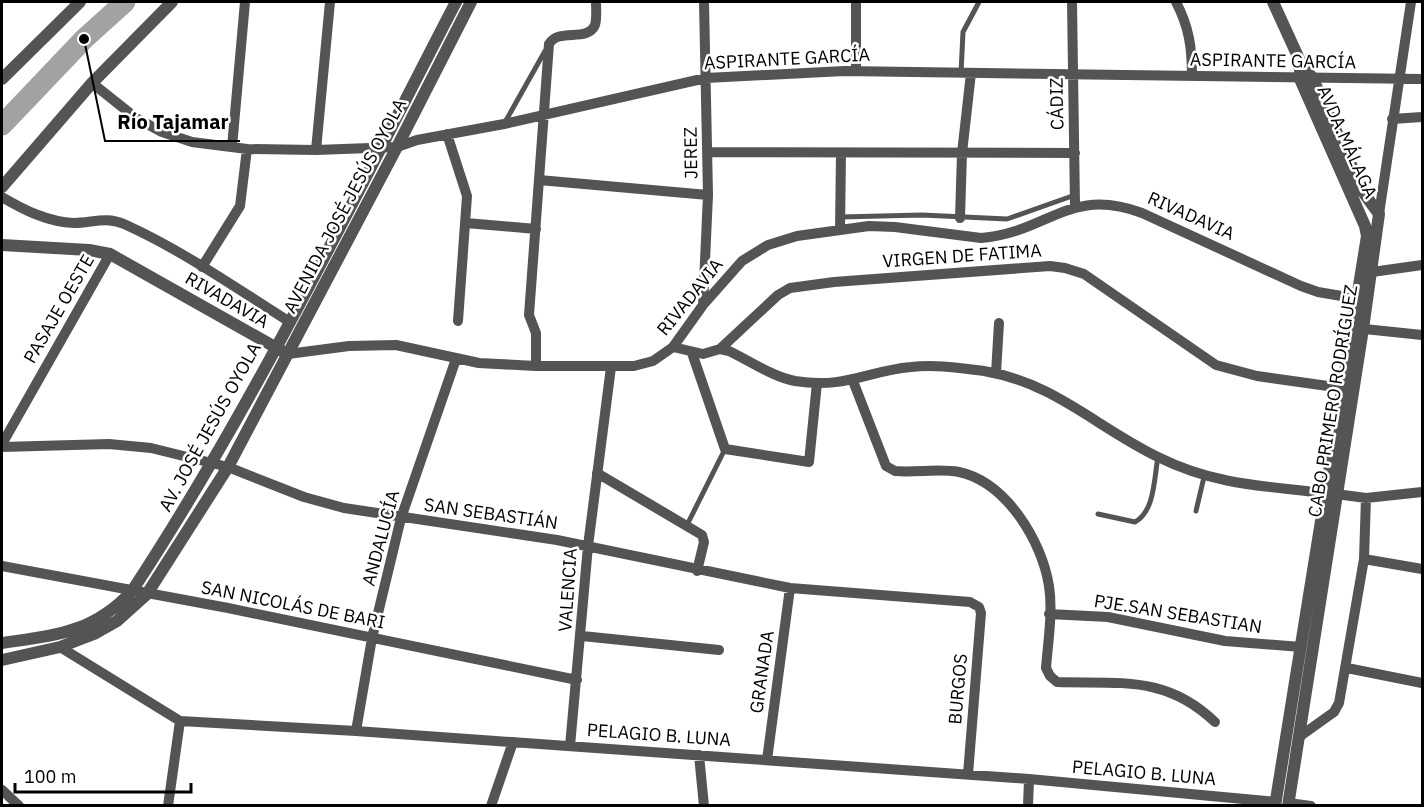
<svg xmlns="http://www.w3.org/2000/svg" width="1424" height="807" font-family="'IBM Plex Sans',sans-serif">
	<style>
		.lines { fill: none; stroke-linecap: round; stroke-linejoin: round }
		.river { stroke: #a2a2a2; stroke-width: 21 }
		.service { stroke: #545454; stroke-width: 5 }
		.minor { stroke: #545454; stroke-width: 10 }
		.tertiary { stroke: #545454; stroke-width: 12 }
		.labels { text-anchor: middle; stroke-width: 5; stroke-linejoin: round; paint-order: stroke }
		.street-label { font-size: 18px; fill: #000; stroke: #fff }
		.leader { fill: none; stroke: #000; stroke-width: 2 }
		.callout-dot { fill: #000; stroke: #fff; stroke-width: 2 }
		.callout-label { font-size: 20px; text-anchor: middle; font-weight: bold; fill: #000; stroke: #fff; stroke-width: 5; stroke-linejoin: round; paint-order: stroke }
	</style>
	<rect width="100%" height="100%" fill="#fff"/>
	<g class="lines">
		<path class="river" d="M2 125 84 39 125 2"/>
		<path class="service" d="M961 73 963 32 979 2
			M504 124 545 51
			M840 217 922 215 1007 219 1075 195
			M1196 511 1204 477
			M1098 514 1135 522C1155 511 1154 478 1158 457
			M687 525 725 449"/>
		<path class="minor" d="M1072 2 1075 206
			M1176 2C1189 27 1192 47 1192 76
			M856 71V2
			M92 83 136 118 162 132 192 142 247 149 316 150 397 147 417 140 504 124 706 78 844 71 1422 79
			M1392 119 1422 117
			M447 134 467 196 458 321
			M232 147 245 2
			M316 150 330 2
			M708 152 1075 153
			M539 180 708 195
			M2 197C24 210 48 222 74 223 92 223 106 216 124 224 182 250 236 288 290 322
			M1379 214 1411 2
			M960 218 962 153 971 73
			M466 223 536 229
			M840 230 841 153
			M202 267 240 206 247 149
			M1372 272 1422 265
			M703 305 708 195 704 2
			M1355 328 1422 335
			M673 347 703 354 720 349 729 351C750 361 773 377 795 381 846 389 866 371 911 367 935 364 960 368 984 371 1055 383 1096 427 1158 457 1214 485 1264 486 1325 493
			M720 349 778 295 790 288 834 282 1050 266 1065 268 1084 274 1216 365 1257 376 1342 388
			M692 353 725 449 809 462 817 383
			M288 354 349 346 396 345 479 363 536 366H634L653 361 673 347 703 305 742 261 768 245 797 236 869 226 895 227 981 238C1050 232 1068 186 1142 213L1301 286 1318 292 1365 300
			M536 366V333L529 315 549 44C559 27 587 43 595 25 597 19 596 8 596 2
			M996 373 999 323
			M853 381 886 466 895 471C916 473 938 468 959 472 1006 482 1042 541 1049 586 1053 612 1048 642 1046 668L1050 676 1057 682C1121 684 1166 675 1215 722
			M2 444 110 254
			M2 447 109 444 151 448 228 467 304 497 344 508 557 540 790 588 970 602 979 607 981 613 968 774
			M597 473 702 535 704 542 697 571
			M1336 494 1366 498 1422 492
			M1364 559 1422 569
			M2 566 228 608 577 680
			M1049 614 1108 617 1225 641 1301 647
			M582 636 719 650
			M60 647 180 721 356 731 1029 779 1276 802
			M1347 668 1422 683
			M356 731 372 638 401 518 456 359
			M1299 737 1334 712 1339 703 1364 559 1366 498
			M570 746 588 546 611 367
			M699 755 704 806
			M767 760 790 588
			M2 790 19 806
			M1288 803 1311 806
			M168 806 180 721
			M491 806 513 742
			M1028 806 1029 779"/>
		<path class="tertiary" d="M1273 2 1300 61 1313 79 1363 192 1379 214 1363 329 1288 806
			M2 79 80 2
			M2 187 92 83 172 2
			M2 245 89 250 110 254 282 351
			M2 643C56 635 93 633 132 591 255 404 353 200 456 2
			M2 660 60 647 94 634 117 621 147 594 228 467 397 147 471 2
			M1275 806 1367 236 1365 226 1300 79V61"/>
	</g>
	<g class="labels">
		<g class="street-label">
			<text transform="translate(787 59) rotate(-3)" y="6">ASPIRANTE GARCÍA</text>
			<text transform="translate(1273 61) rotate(1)" y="6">ASPIRANTE GARCÍA</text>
			<text transform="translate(1057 104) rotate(-91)" y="6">CÁDIZ</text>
			<text transform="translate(1347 142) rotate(66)" y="6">AVDA.MÁLAGA</text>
			<text transform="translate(691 153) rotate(-91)" y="6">JEREZ</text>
			<text transform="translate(345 206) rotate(-62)" y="6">AVENIDA JOSÉ JESÚS OYOLA</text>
			<text transform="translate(1191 216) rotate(24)" y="6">RIVADAVIA</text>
			<text transform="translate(962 256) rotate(-4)" y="6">VIRGEN DE FATIMA</text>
			<text transform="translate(690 297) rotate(-51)" y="6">RIVADAVIA</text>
			<text transform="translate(227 300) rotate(30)" y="6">RIVADAVIA</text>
			<text transform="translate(59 309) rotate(-60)" y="6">PASAJE OESTE</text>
			<text transform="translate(1333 401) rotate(-81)" y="6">CABO PRIMERO RODRÍGUEZ</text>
			<text transform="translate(210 427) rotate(-61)" y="6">AV. JOSÉ JESÚS OYOLA</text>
			<text transform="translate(491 514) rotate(8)" y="6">SAN SEBASTIÁN</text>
			<text transform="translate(381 538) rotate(-75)" y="6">ANDALUCÍA</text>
			<text transform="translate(568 590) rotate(-86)" y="6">VALENCIA</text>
			<text transform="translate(293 605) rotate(11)" y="6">SAN NICOLÁS DE BARI</text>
			<text transform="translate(1178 614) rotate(9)" y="6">PJE.SAN SEBASTIAN</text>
			<text transform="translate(762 672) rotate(-82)" y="6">GRANADA</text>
			<text transform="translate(958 689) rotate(-85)" y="6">BURGOS</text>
			<text transform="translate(659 735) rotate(4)" y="6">PELAGIO B. LUNA</text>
			<text transform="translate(1144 773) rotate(5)" y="6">PELAGIO B. LUNA</text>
		</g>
	</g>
	<path class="leader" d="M84 39L105 141H240"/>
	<circle class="callout-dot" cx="84" cy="39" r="6"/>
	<g class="callout-label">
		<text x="173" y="129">Río Tajamar</text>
	</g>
	<rect width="1424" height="807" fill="none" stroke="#000000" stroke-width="6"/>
	<path d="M15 783v9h176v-9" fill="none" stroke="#000000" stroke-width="3"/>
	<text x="24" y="783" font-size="18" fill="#000000" stroke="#ffffff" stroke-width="4.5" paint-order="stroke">100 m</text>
</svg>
